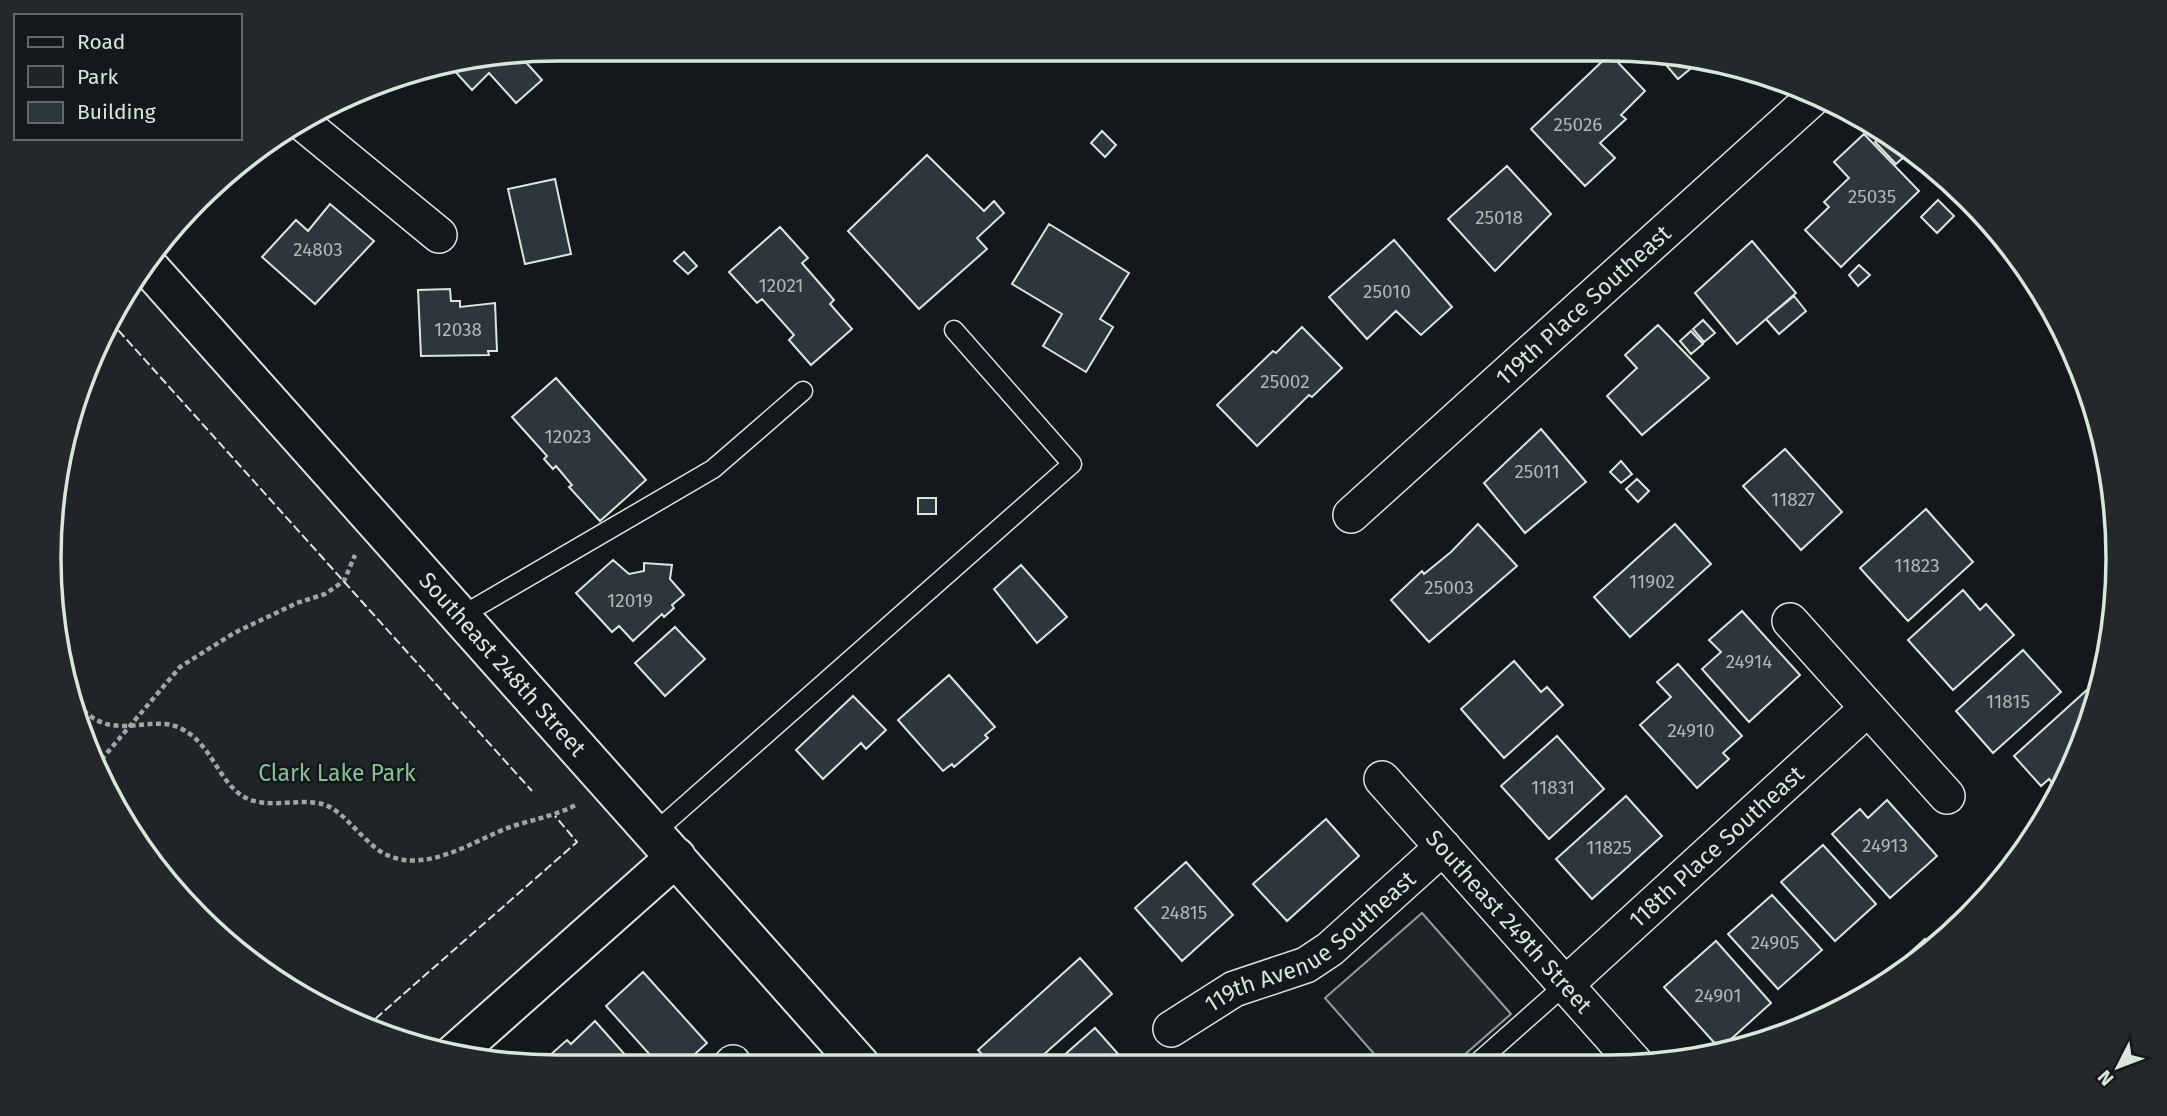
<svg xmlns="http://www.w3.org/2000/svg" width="2167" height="1116" font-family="'Fira Sans',sans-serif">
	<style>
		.green { fill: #202428; stroke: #939e99; stroke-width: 2 }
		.building { fill: #2c363c; stroke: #d8e6dc; stroke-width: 2 }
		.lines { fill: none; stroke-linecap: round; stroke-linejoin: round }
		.lane-casing { stroke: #d8e6dc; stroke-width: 21 }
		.street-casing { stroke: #d8e6dc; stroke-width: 38 }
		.secondary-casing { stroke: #d8e6dc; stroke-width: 42 }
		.path { stroke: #9da8a2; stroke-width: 4.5; stroke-dasharray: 5 3.5; stroke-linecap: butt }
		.lane { stroke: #14181c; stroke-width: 18 }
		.street { stroke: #14181c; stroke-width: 35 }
		.secondary { stroke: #14181c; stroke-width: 38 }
		.fence { stroke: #d8e6dc; stroke-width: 2; stroke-dasharray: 9 3.5; stroke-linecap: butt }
		.labels { text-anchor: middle; stroke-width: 5; stroke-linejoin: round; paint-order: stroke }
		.number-label { font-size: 19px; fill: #adbab4 }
		.street-label { font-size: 23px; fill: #d8e6dc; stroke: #14181c }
		.park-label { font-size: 23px; fill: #8ac095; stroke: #14181c }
		.rim { fill: none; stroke: #d8e6dc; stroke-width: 3.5 }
	</style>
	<rect width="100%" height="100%" fill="#14181c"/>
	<path class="green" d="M135 276 676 857 454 1054 427 1050 333 1015 198 918 101 783 53 624 59 458 88 364Z
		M1422 913 1511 1014 1455 1063H1382L1325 998Z"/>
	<path class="building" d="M1655 52 1701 60 1678 79Z
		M526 54 522 58 542 80 516 103 489 73 472 90 451 67Z
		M1610 54 1645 91 1621 115 1626 119 1600 143 1615 158 1585 186 1531 129Z
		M1102 131 1116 145 1105 157 1091 143Z
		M1864 134 1919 191 1841 267 1805 230 1829 207 1824 202 1849 178 1834 162Z
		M1884 134 1905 156 1896 164 1875 142Z
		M927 155 984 211 994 201 1004 213 977 238 987 249 919 309 848 231Z
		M1507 166 1551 214 1495 271 1448 219Z
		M555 179 571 254 525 264 508 189Z
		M1938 200 1954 216 1937 233 1921 217Z
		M330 204 374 241 315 304 262 257 296 220 308 231Z
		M1049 224 1129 273 1100 319 1113 327 1086 372 1043 346 1062 314 1012 284Z
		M780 227 808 258 802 263 834 300 830 304 852 329 811 365 789 340 794 335 762 299 757 303 729 272Z
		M1394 240 1452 307 1421 335 1396 311 1367 339 1329 297Z
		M1752 241 1796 293 1737 344 1695 293Z
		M684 252 697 266 688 274 674 261Z
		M1859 265 1870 275 1858 286 1849 275Z
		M450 289 451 301H460V307L495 303 497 351H488L489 355 421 356 418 290Z
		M1794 296 1806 311 1779 334 1766 319Z
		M1703 320 1715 333 1704 342 1693 329Z
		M1658 325 1709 378 1642 435 1607 396 1637 368 1625 355Z
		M1302 327 1342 368 1312 397 1309 395 1257 446 1217 405 1273 351 1276 353Z
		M1691 331 1703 344 1691 354 1680 341Z
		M556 378 646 480 600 521 569 487 572 485 556 466 553 469 544 459 547 456 512 417Z
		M1541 429 1586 482 1525 533 1484 483Z
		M1785 449 1842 512 1801 550 1743 486Z
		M1621 461 1632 474 1621 483 1610 472Z
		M1637 479 1649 491 1638 502 1626 489Z
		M918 498H936V514H918Z
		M1926 509 1973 562 1908 621 1860 568Z
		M1478 524 1517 566 1429 642 1391 600 1422 571 1424 574 1451 552Z
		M1675 524 1711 564 1630 637 1594 597Z
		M613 560 629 574 644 571V563L672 565 670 579 684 595 672 605 674 608 664 617 662 614 633 641 619 626 612 632 576 593Z
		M1021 565 1067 617 1037 643 994 589Z
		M1963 590 1980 610 1986 604 2014 635 1953 690 1908 640Z
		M1742 611 1800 675 1749 722 1702 669 1721 652 1709 640Z
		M675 627 705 659 665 696 635 663Z
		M2023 650 2061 692 1993 753 1956 711Z
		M1514 661 1541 692 1547 687 1563 705 1504 758 1461 709Z
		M1678 664 1742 736 1723 753 1729 759 1697 788 1640 725 1671 697 1657 682Z
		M949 675 995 727 985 735 988 738 954 767 952 764 943 771 898 720Z
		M2099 679 2101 689 2066 783 2059 790 2049 779 2041 786 2014 756Z
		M853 696 886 730 866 749 861 743 823 779 796 750Z
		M1557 736 1604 789 1549 839 1501 786Z
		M1626 796 1662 836 1592 899 1556 859Z
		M1887 800 1937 856 1890 898 1832 834 1860 809 1868 818Z
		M1326 819 1359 856 1287 921 1253 884Z
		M1823 845 1876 904 1835 941 1781 882Z
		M1186 862 1233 915 1182 961 1135 908Z
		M1772 895 1822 950 1778 989 1728 934Z
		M1925 939 1933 948 1919 962 1869 990Z
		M1716 941 1771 1003 1720 1049 1664 987Z
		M1080 958 1112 994 1033 1064 992 1065 978 1050Z
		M643 972 707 1043 683 1065 660 1066 606 1006Z
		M595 1021 635 1066H558L549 1056 567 1040 571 1044Z
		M1095 1028 1127 1064H1054Z"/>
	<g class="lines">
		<defs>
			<path id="lane" d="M461 616 713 469 803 391
				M654 833 1072 464 954 330
				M1477 1063 1565 985"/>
			<g id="street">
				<path d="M304 124 439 235"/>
				<path id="s1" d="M1351 515 1816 95"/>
				<path d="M1790 621 1947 796"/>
				<path id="s2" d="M1382 779 1635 1063"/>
				<path id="s3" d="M1565 985 1868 708"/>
				<path id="s4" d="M1171 1029 1234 989 1306 965 1330 949 1443 847"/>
				<path d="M731 1065 733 1063"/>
			</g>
			<g id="secondary">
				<path id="s5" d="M146 264 860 1065"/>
				<path d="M454 1054 676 857"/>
			</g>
		</defs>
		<use href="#lane" class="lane-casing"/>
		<use href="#street" class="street-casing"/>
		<use href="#secondary" class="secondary-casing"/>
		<path class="path" d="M78 704C111 745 148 713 180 728 209 742 215 772 236 791 259 813 295 797 322 804 343 809 361 840 383 853 426 876 473 840 513 826 536 819 557 815 578 804
			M96 766 180 667 234 633 297 603 325 594 344 581 355 555"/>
		<use href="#lane" class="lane"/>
		<use href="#street" class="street"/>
		<use href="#secondary" class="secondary"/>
		<path class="fence" d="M110 321 532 791
			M366 1027 577 842 555 816"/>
	</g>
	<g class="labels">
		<g class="number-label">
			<text x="1578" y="131">25026</text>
			<text x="1872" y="203">25035</text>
			<text x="1499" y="224">25018</text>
			<text x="318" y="256">24803</text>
			<text x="781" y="292">12021</text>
			<text x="1387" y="298">25010</text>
			<text x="458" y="336">12038</text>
			<text x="1285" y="388">25002</text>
			<text x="568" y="443">12023</text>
			<text x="1537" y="478">25011</text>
			<text x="1793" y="506">11827</text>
			<text x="1917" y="572">11823</text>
			<text x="1652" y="588">11902</text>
			<text x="1449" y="594">25003</text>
			<text x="630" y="607">12019</text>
			<text x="1749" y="668">24914</text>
			<text x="2008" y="708">11815</text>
			<text x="1691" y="737">24910</text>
			<text x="1553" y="794">11831</text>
			<text x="1885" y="852">24913</text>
			<text x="1609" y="854">11825</text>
			<text x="1184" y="919">24815</text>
			<text x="1775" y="949">24905</text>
			<text x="1718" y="1002">24901</text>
		</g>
		<g class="street-label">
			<text dy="8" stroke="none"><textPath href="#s1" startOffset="313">119th Place Southeast</textPath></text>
			<text dy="8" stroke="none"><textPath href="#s5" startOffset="536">Southeast 248th Street</textPath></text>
			<text dy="8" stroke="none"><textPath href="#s3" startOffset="205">118th Place Southeast</textPath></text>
			<text dy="8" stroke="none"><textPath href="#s2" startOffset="191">Southeast 249th Street</textPath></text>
			<text dy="8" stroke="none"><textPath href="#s4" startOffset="166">119th Avenue Southeast</textPath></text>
		</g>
		<g class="park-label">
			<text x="337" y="781">Clark Lake Park</text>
		</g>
	</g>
	<path d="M0 0H2167V1116H0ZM558 61H1609A497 497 0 0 1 2106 558V558A497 497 0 0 1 1609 1055H558A497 497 0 0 1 61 558V558A497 497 0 0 1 558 61Z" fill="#24282b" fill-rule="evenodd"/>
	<path class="rim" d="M558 61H1609A497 497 0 0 1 2106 558V558A497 497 0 0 1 1609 1055H558A497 497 0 0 1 61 558V558A497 497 0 0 1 558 61Z"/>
	<rect x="14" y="14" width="228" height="126" fill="#14181c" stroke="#626a69" stroke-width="2"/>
	<rect x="28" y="37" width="35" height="10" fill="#14181c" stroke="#626a69" stroke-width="2"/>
	<text x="77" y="49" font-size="21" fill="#d8e6dc">Road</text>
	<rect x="28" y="66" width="35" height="21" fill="#202428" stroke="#626a69" stroke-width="2"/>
	<text x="77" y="84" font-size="21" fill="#d8e6dc">Park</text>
	<rect x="28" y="102" width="35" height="21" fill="#2c363c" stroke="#626a69" stroke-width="2"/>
	<text x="77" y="119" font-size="21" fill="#d8e6dc">Building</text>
	<g transform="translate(2118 1067) rotate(228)" stroke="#14181c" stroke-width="5" paint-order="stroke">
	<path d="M0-5L12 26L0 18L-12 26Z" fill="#d8e6dc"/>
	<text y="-10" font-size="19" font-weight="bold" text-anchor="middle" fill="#d8e6dc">N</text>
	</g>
</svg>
